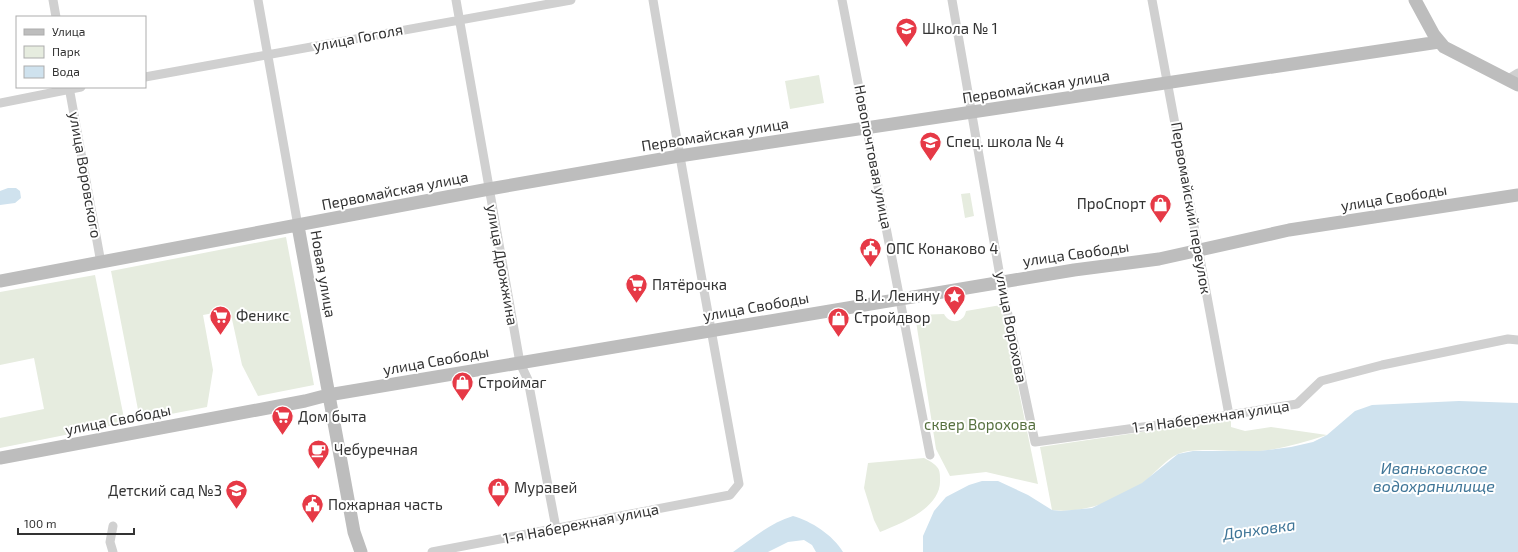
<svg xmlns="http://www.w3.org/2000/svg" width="1518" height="552" font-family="'Exo 2',sans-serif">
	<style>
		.green { fill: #e6ecdf }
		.water { fill: #cfe2ee }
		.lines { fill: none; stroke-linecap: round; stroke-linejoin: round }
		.street { stroke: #d0d0d0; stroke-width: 9 }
		.secondary { stroke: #bdbdbd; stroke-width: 13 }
		.labels { text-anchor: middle; stroke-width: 4; stroke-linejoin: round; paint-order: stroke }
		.poi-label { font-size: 15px; fill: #333; stroke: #fff; text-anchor: start }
		.street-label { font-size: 15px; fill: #333; stroke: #fff }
		.park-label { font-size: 15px; fill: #56703f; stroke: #fff }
		.water-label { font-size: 16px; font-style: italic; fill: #3f7597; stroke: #fff }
	</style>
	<rect width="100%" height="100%" fill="#fff"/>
	<path class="green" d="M819 75 824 103 790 109 785 81Z
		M970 193 974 216 965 218 961 194Z
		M286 237 314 385 258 396 242 365 230 310 203 315 213 370 207 407 140 420 111 271Z
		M95 275 125 423 0 448V418L44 409 34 358 0 365V292Z
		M1001 305 1038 484 986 472 950 476 936 449 915 315 944 314C950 325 964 323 966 311Z
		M1231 419V427L1245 431 1271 427 1327 435C1304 442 1283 449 1259 451 1237 453 1197 446 1178 454 1165 460 1154 474 1143 483 1117 501 1083 514 1052 510L1040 447Z
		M924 458C928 460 934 463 937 467 940 470 940 475 940 479 942 508 902 523 880 532L874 520 864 488 868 463Z"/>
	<path class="water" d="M8 188H16L20 191 21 198 15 203 0 205V191Z
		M1459 401 1518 403V552H923V536L934 511 946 497 969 485 982 481H998L1028 495 1052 510 1061 511 1092 508 1142 483 1178 454 1193 451H1259L1291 447 1313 442 1327 435 1355 411 1372 405Z
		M793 516C811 521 833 535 843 552H816L812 545 804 540 788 542 768 552H733C753 538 770 523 793 516Z"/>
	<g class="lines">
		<path class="street" d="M53 0 56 17
			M258 0 298 226
			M456 0 520 363 528 380 556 528
			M842 0 930 455
			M952 0 1001 282 1035 442 1229 415 1297 404 1321 381 1382 365 1508 339 1518 340
			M1152 0 1229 415
			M145 77 571 0
			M1508 79 1518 73
			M69 87 101 263
			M0 103 81 87
			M113 526 110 542 113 552
			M432 552 730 495 739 484C710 323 680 162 653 0"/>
		<path class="secondary" d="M1415 0 1434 35 1444 47 1518 85
			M298 226 354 532 361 552
			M0 281 489 189 679 156 1439 42
			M0 458 305 401 328 395 1074 270 1159 259 1289 230 1518 195"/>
	</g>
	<defs>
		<symbol id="school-pin" viewBox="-11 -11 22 30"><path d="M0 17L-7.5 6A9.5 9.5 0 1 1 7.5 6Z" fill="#e63946" stroke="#fff"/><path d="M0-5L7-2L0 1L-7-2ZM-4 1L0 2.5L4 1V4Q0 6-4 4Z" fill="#fff"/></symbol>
		<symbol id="shop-pin" viewBox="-11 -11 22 30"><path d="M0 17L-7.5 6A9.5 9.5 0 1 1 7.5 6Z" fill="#e63946" stroke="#fff"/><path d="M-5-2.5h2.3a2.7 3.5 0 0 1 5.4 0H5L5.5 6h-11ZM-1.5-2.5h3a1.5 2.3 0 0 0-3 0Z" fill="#fff"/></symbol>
		<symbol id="civic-pin" viewBox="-11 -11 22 30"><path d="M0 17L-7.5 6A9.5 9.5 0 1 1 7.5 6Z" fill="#e63946" stroke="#fff"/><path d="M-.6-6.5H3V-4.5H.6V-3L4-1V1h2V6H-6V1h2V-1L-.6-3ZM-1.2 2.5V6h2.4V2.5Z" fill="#fff"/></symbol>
		<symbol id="supermarket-pin" viewBox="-11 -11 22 30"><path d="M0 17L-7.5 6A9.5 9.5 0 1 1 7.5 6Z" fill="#e63946" stroke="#fff"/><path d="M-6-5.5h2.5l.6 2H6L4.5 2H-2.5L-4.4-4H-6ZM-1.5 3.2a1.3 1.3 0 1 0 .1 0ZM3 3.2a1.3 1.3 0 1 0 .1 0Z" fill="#fff"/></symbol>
		<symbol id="sight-pin" viewBox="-11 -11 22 30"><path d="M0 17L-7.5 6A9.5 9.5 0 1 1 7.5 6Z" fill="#e63946" stroke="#fff"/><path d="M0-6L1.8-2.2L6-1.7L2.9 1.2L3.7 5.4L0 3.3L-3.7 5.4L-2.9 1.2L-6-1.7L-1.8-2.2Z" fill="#fff"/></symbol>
		<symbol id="cafe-pin" viewBox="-11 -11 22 30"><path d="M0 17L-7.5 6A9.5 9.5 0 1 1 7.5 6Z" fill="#e63946" stroke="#fff"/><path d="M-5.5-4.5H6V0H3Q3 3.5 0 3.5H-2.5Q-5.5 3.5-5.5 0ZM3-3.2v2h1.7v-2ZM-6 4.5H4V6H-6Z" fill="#fff"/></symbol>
	</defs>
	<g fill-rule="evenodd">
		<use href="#school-pin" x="894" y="16" width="25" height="34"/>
		<use href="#school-pin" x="918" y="130" width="25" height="34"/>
		<use href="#shop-pin" x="1148" y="192" width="25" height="34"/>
		<use href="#civic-pin" x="858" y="236" width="25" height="34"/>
		<use href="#supermarket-pin" x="624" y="272" width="25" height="34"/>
		<use href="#sight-pin" x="942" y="284" width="25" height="34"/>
		<use href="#supermarket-pin" x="208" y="304" width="25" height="34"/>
		<use href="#shop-pin" x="826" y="306" width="25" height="34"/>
		<use href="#shop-pin" x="450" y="370" width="25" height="34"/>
		<use href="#supermarket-pin" x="270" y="404" width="25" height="34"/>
		<use href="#cafe-pin" x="306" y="438" width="25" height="34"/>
		<use href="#shop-pin" x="486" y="476" width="25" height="34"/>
		<use href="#school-pin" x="224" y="478" width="25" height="34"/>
		<use href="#civic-pin" x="300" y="492" width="25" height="34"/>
	</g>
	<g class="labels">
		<g class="poi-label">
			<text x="922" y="34">Школа № 1</text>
			<text x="946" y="147">Спец. школа № 4</text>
			<text x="1146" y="209" text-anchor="end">ПроСпорт</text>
			<text x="886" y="254">ОПС Конаково 4</text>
			<text x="652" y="290">Пятёрочка</text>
			<text x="940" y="301" text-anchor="end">В. И. Ленину</text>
			<text x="236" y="321">Феникс</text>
			<text x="854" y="323">Стройдвор</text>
			<text x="478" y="388">Строймаг</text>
			<text x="298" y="422">Дом быта</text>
			<text x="334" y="455">Чебуречная</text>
			<text x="514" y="493">Муравей</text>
			<text x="222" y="496" text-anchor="end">Детский сад №3</text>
			<text x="328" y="510">Пожарная часть</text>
		</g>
		<g class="street-label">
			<text transform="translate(358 38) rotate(-11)" y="5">улица Гоголя</text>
			<text transform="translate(1036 87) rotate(-9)" y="5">Первомайская улица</text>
			<text transform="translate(715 135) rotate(-9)" y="5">Первомайская улица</text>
			<text transform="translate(873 157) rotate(79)" y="5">Новопочтовая улица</text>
			<text transform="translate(85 175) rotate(80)" y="5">улица Воровского</text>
			<text transform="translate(395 191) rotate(-11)" y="5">Первомайская улица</text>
			<text transform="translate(1394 198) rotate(-9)" y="5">улица Свободы</text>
			<text transform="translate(1191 208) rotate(80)" y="5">Первомайский переулок</text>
			<text transform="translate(1076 254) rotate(-8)" y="5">улица Свободы</text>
			<text transform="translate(502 265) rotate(80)" y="5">улица Дрожжина</text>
			<text transform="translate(323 274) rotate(80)" y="5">Новая улица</text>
			<text transform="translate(756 307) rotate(-10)" y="5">улица Свободы</text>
			<text transform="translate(1011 327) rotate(79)" y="5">улица Ворохова</text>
			<text transform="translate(436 361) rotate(-10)" y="5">улица Свободы</text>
			<text transform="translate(1211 417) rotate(-8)" y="5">1-я Набережная улица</text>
			<text transform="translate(118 420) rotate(-11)" y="5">улица Свободы</text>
			<text transform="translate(581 524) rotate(-11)" y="5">1-я Набережная улица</text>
		</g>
		<g class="park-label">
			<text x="980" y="430">сквер Ворохова</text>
		</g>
		<g class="water-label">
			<text x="1434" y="474">Иваньковское<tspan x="1434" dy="18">водохранилище</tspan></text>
			<text transform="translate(1259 529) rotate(-8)" y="6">Донховка</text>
		</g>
	</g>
	<rect x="16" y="16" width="130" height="72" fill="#ffffff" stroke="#adadad"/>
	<rect x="24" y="29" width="20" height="6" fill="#bdbdbd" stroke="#adadad"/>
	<text x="52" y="36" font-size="12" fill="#333333">Улица</text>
	<rect x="24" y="46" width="20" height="12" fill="#e6ecdf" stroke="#adadad"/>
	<text x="52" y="56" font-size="12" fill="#333333">Парк</text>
	<rect x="24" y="66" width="20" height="12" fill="#cfe2ee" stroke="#adadad"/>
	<text x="52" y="76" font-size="12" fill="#333333">Вода</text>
	<path d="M18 528v6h116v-6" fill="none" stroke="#333333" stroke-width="2"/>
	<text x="24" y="528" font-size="12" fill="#333333" stroke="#ffffff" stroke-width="3" paint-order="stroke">100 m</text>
</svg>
